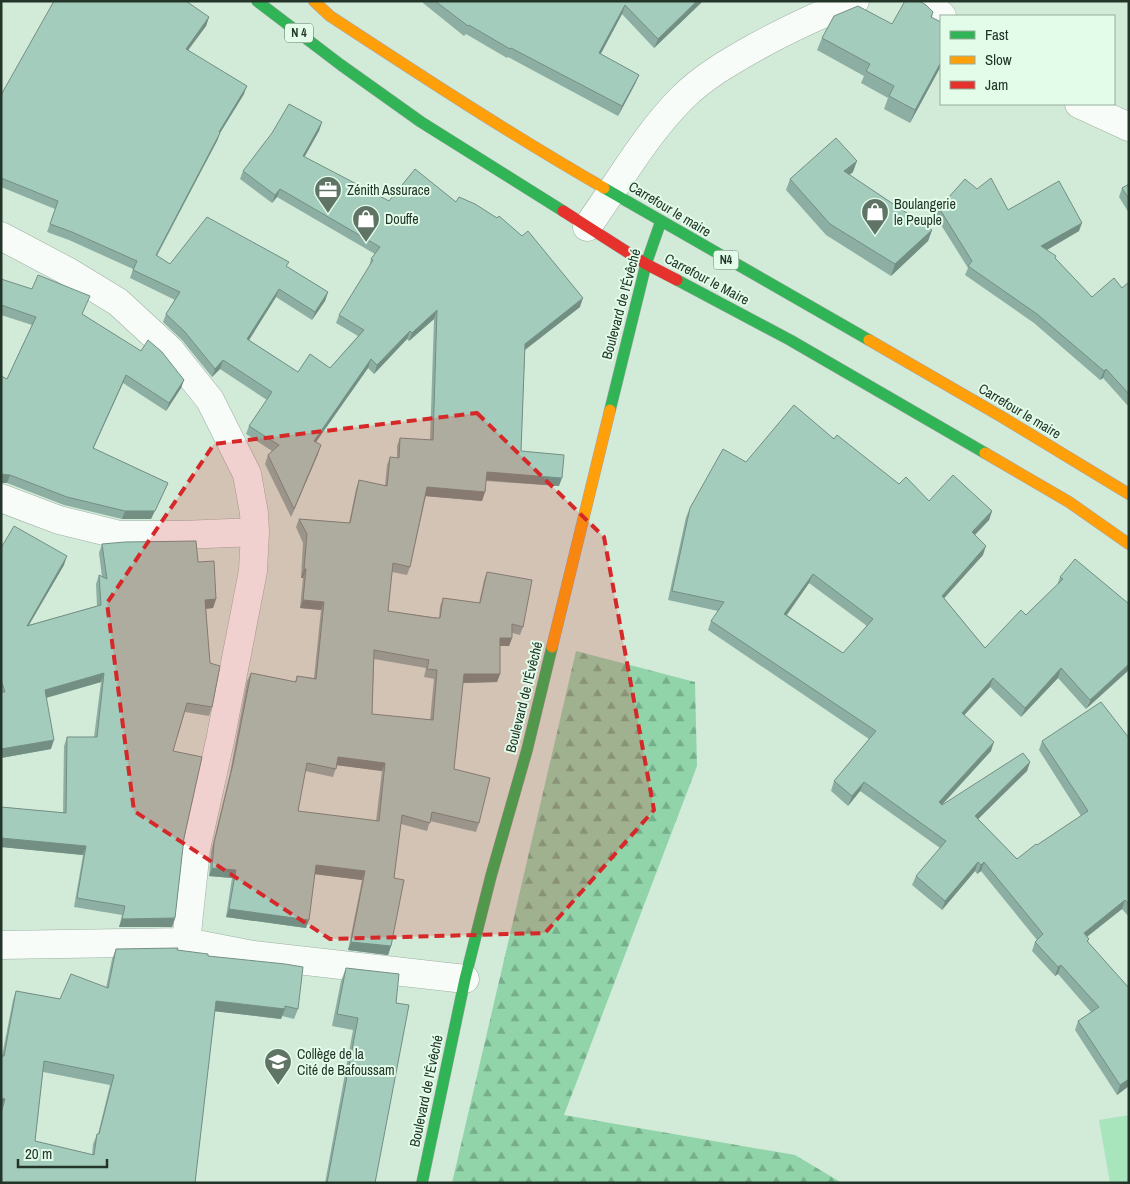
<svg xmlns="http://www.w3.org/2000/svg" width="1130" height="1184" font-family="'Archivo Narrow',sans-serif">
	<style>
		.grass { fill: #a8e5bc }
		.forest { fill: url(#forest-firs) }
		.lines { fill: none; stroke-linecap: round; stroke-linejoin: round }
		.street-casing { stroke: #9eb0a3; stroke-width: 29 }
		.fast-casing { stroke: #a5a3a6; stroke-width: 12 }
		.slow-casing { stroke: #a5a3a6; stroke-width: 12 }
		.jam-casing { stroke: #a5a3a6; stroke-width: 12 }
		.street { stroke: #f8fcf9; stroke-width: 28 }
		.fast { stroke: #30b455; stroke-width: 11 }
		.slow { stroke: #ff9f0a; stroke-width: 11 }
		.jam { stroke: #e5322d; stroke-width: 11 }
		.wall { fill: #8dafa3; fill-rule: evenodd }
		.shaded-wall { fill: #738f84 }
		.building { fill: #a4ccbd; stroke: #738f84; fill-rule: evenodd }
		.marked { fill: #d62828; fill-opacity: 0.2; stroke: #d62828; stroke-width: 4; stroke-dasharray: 10 6; stroke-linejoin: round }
		.labels { text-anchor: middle; stroke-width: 4; stroke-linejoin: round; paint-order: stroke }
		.shield { fill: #e2fce9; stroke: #5c7062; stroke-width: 1 }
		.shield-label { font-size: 12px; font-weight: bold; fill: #233428 }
		.poi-label { font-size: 14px; fill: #233428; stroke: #e2fce9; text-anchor: start }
		.street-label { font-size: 14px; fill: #233428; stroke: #e2fce9 }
	</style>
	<defs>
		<pattern id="forest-firs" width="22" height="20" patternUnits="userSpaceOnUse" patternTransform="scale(1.25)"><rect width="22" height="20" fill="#91d4a9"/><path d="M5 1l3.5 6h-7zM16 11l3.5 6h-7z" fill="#76ad8a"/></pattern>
	</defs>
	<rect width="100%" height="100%" fill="#d2ead8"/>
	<path class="grass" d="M1129 1115V1183H1110L1099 1120Z"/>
	<path class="forest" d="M576 651 695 682 697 766 564 1115 795 1155 842 1183H452Z"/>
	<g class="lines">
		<defs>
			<path id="street" d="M927 1 942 16
				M1079 104 1129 127
				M587 227C618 184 645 135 682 98 703 77 729 62 754 48 787 30 820 14 855 1
				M1 236 67 271 118 302 170 350 210 400 247 474 254 513 255 532 253 571 220 741 196 849 186 942
				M1 498 59 520 120 535H182L255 532
				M1 945 186 942 253 955 465 979"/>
			<path id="fast" d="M257 1 341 65 421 122 563 211
				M604 188 869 340
				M677 280 790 340 985 453
				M610 410 646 264 661 221
				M422 1183 465 979 491 876 527 750 552 647"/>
			<path id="slow" d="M314 1 330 16C420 75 510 134 604 188
				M869 340 1002 417 1129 494
				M985 453 1069 502 1129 544
				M552 647 610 410"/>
			<path id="jam" d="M563 211 646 264 677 280"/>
		</defs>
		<use href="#street" class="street-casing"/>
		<use href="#fast" class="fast-casing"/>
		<use href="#slow" class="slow-casing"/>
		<use href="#jam" class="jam-casing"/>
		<use href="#street" class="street"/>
		<use href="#fast" class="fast"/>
		<use href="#slow" class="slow"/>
		<use href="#jam" class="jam"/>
	</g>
	<path class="wall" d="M424 1H702L701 3 654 48 622 14 600 54 639 75 635 84 618 116 508 57 507 58 466 34 464 36 423 3Z
		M933 12 932 17 941 66 910 123 884 109 888 98 861 83 864 76 817 50 822 38 892 24Z
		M209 17 206 26 188 50 244 94 220 133 217 141 157 256 170 264 287 267 328 292 325 301 312 320 276 297 249 340 298 372 330 368 358 336 336 323 339 315 369 267 371 259 375 254 277 197 272 203 240 179 243 171 322 122 319 131 304 157 580 307 525 350 521 451 559 486 486 481 485 492 482 501 426 496 410 567 407 575 392 572 388 611 439 618 440 606 443 598 479 603 484 580 487 572 523 627 520 635 512 633V638L509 646H500V674L497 682 463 683 454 769 479 823 476 832 430 821 427 831 401 824 394 878 391 946 388 955 348 950 362 880 315 874 306 928 226 917 232 878 209 876 211 852 230 773 247 681 251 673 295 682 297 676 314 678 321 610 300 608 303 578H301L303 543 296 527 299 519 349 523 356 489 359 480 385 486 387 465 390 457 397 458V446L400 438 430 440 434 319 409 341 407 339 374 374 368 368 316 442 318 454 291 517 265 464 268 455 272 451 246 434 249 426 267 400 220 369 212 377 182 340 163 322 166 314 175 300 130 278 133 269 69 240 47 232 55 209 1 187V95ZM374 659 426 668 424 677 434 679 430 720 372 714ZM337 765 382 771 376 821 298 811 305 771 333 777Z
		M853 172 849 175 932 230 928 241 891 276 826 235 786 190 790 179Z
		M1129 184V213L1119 197 1122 188Z
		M977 189 1008 210 1079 231 1047 250 1092 297 1122 288 1129 282V407L1103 378 1100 380 1034 323 965 275 968 268 936 217 939 208Z
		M1 279 83 315 184 380 181 388 166 411 123 383 93 448 168 483 151 519H122L64 505 7 483V379L32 325 1 315Z
		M834 439 899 484 929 501 992 511 989 520 975 535 983 555 944 598 985 648 1026 615 1057 585 1060 577 1129 604 1086 709 1058 678 1021 717 990 687 964 715 991 751 942 805 1030 762 1027 771 978 819 1017 859 1081 816 1039 750 1042 741 1129 738V917L1122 909 1087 937 1089 939 1088 942 1129 1086 1117 1095 1075 1030 1078 1021 1091 1012 1058 974 1055 976 1032 951 1035 942 1037 940 981 871 977 874 975 871 942 910 912 885 916 876 940 848 860 791 848 806 831 791 834 781 869 739 708 630 711 621 718 611 668 600 686 517 690 508 746 462ZM809 583 867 626 843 653 787 615Z
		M102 544 198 562 216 599 213 608 206 609 212 707 209 716 185 712 173 751 184 838 175 918 172 927H119L122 915 74 907 83 855 1 847V807L63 813 64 746 67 737H94L101 682 46 698 51 749 1 758V548L64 565 29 625 97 606 96 584 99 575 102 577 99 553Z
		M116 949 177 950 208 956 298 1009 294 1019 282 1016 281 1019 215 1011 195 1183H1V1056H2L13 1000 16 991 60 999 106 988 112 959ZM43 1072 110 1085 98 1134H97L93 1144 92 1155 35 1141Z
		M346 968 396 1003 375 1183H325L353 1030 332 1026 341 981Z"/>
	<path class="shaded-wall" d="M697 1H702L701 3 654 48 658 39Z
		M625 5 622 14 596 63 599 53Z
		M209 17 206 26 183 57 186 49Z
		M941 62V66L910 123 915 110Z
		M639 75 635 84 618 116 622 106Z
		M247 86 244 94 220 133 217 141 152 263 156 255 219 132Z
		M322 122 319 131 300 165 303 156Z
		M857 161 853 172 840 183 844 171Z
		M280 189 277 197 272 203 275 195Z
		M1082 223 1079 231 1038 255 1041 246Z
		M932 230 928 241 891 276 895 264Z
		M279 289 276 297 244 348 247 339Z
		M328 292 325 301 312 320 315 312Z
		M583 298 580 307 522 352 525 344Z
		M437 310 434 319 409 341 412 333Z
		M410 331 407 339 374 374 377 365Z
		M371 359 368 368 311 449 314 441Z
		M223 360 220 369 212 377 215 369Z
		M1106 369 1103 378 1100 380 1104 371Z
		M126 375 123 383 90 456 93 448Z
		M184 380 181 388 166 411 169 403Z
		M321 445 318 454 291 517 294 509Z
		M487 472 562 478 559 486 484 480Z
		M1 474 10 475 7 483H1Z
		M168 483 151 519H122L125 511Z
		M427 487 485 492 482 501 424 496Z
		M992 511 989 520 968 542 972 532Z
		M986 546 983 555 938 605 942 596Z
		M67 556 64 565 23 635 27 626Z
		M304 569H306L303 578H301Z
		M813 574 809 583 781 623 784 614Z
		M216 599 213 608 202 609 205 600Z
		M303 600 324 602 321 610 300 608Z
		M500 638H512L509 646H497Z
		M1129 664V670L1086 709 1090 700Z
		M1061 668 1058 678 1021 717 1025 708Z
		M104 673 101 682 42 699 45 690Z
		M464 674H500L497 682 461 683Z
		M993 678 990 687 958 722 962 713Z
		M54 740 51 749 1 758V749Z
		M994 742 991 751 936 811 939 802Z
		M338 757 385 763 382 771 335 765Z
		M1030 762 1027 771 972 825 975 816Z
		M864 782 860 791 848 806 852 796Z
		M1 838 86 846 83 855 1 847Z
		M978 862 975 871 942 910 945 901Z
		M984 862 981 871 977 874 981 865Z
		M316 865 365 871 362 880 313 874Z
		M212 868 236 870 232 878 209 876Z
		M1125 900 1122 909 1080 942 1084 933Z
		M229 909 309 920 306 928 226 917Z
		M175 918 172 927H119L122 919Z
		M351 942 391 946 388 955 348 950Z
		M1061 965 1058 974 1055 976 1058 967Z
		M216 1001 285 1009 281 1019 212 1011Z
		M1129 1079V1086L1117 1095 1120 1085Z
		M1 1098 5 1099 1 1108Z"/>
	<path class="building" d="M54 1H186L209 17 186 49 247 86 219 132 220 133 156 255 170 264 207 217 289 262 286 266 328 292 315 312 279 289 247 339 298 372 310 354 330 368 364 330 339 315 373 260 371 259 380 247 280 189 275 195 243 171 272 133 289 104 322 122 303 156 389 201 415 169 456 202 459 197 475 204 497 218 499 216 522 236 528 231 583 298 525 344 521 451 564 455 562 478 487 472 485 492 427 487 410 567 393 563 388 611 435 618H440L443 598 480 603 487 572 532 580 523 627 512 624V638H500V674H464L454 769 490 778 479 823 432 812 430 823 402 815 394 878 404 880 391 946 351 942 365 871 316 865 309 920 229 909 236 870 212 868 214 843 233 764 251 673 296 682 297 676 316 679 324 602 303 600 306 569H304L307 534 299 519 350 523 359 480 387 486 390 457 399 458 400 438 433 440 437 310 412 333 410 331 377 365 371 359 314 441 321 445 294 509 268 455 279 445 249 426 272 392 223 360 215 369 185 332 166 314 180 292 133 270 137 261 72 232 50 224 58 201 1 178V95ZM374 650 429 660 427 669 437 670 433 720 372 714ZM338 757 385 763 379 821 298 811 307 763 336 769Z
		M435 1H697L658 39 625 5 599 53 639 75 622 106 511 48 510 49 469 25 468 26Z
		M905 1H919L926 5 933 12 931 17 941 22V62L915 110 889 96 894 86 866 71 870 64 822 38 834 16 858 6 892 24Z
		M836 138 857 161 844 171 932 230 895 264 830 224 790 179Z
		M991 178 1008 210 1059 181 1082 223 1041 246 1056 256 1055 258 1092 297 1114 278 1122 288 1129 282V394L1106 369 1104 371 1037 314 968 266 972 261 939 208 965 179 977 189Z
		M1129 184V199L1122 188Z
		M38 275 90 296 82 314 141 351 148 340 162 352 184 380 169 403 126 375 93 448 168 483 155 511H125L67 497 10 475 1 474V376L7 379 36 317 1 305V279L32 289Z
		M794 405 834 439 837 435 899 484 906 477 929 501 953 475 992 511 972 532 986 546 942 596 985 648 1021 610 1026 615 1063 579 1060 577 1075 559 1129 604V664L1090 700 1061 668 1025 708 993 678 962 713 994 742 939 802 942 805 1023 753 1030 762 975 816 1017 859 1036 844 1037 845 1088 811 1042 741 1101 702 1129 738V904L1125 900 1084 933 1089 939 1087 941 1129 988V1079L1120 1085 1078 1021 1099 1007 1061 965 1058 967 1035 942 1043 934 984 862 981 865 978 862 945 901 916 876 946 841 864 782 852 796 834 781 876 731 711 621 724 602 672 591 690 508 723 449 746 462ZM813 574 873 619 843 653 784 614Z
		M14 526 67 556 27 626 101 605 99 575 107 579 102 544 125 542 196 541 198 562 214 561 216 599 205 600 210 663 220 666 212 707 187 703 173 751 202 757 184 838 175 918 122 919 125 906 77 898 86 846 1 838V807L66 813 67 737H97L104 673 45 690 54 740 1 749V692H5L1 680V548Z
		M178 948 177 950 208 954V956L285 964 303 967 298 1009 285 1006V1009L216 1001 195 1183H1V1113L5 1099 1 1098V1056H4L16 991 60 999 71 974 108 988 116 949ZM44 1061 114 1075 99 1134H97L94 1155 35 1141Z
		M346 968 399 974 396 1003 409 1005 375 1183H327L358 1018 337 1014Z"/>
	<path class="marked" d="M477 413 604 537 654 810 545 933 330 939 134 811 107 603 214 444Z"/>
	<defs>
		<symbol id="office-pin" viewBox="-11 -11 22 30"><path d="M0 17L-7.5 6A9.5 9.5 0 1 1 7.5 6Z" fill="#607466" stroke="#e2fce9"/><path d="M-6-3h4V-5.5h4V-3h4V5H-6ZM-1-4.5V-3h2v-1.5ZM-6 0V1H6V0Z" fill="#fff"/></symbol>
		<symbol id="shop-pin" viewBox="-11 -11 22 30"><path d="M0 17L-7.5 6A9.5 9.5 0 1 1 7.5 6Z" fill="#607466" stroke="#e2fce9"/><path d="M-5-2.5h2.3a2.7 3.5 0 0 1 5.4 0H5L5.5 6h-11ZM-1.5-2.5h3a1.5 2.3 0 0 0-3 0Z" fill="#fff"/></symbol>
		<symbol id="school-pin" viewBox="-11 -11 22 30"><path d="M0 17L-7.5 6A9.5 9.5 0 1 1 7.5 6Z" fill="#607466" stroke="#e2fce9"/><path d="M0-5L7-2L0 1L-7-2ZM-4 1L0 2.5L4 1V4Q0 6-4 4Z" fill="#fff"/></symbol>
	</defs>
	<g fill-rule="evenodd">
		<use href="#office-pin" x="312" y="174" width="32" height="43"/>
		<use href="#shop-pin" x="859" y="196" width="32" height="43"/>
		<use href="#shop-pin" x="350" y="203" width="32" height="43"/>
		<use href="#school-pin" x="262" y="1046" width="32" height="43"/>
	</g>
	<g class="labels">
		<g class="shield">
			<rect x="285" y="23.5" width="28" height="19" rx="4"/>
			<rect x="713.5" y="250.5" width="25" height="19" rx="4"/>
		</g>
		<g class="shield-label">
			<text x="299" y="37">N 4</text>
			<text x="726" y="264">N4</text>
		</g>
		<g class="poi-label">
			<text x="347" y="195">Zénith Assurace</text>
			<text x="894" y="209">Boulangerie<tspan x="894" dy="16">le Peuple</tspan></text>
			<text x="385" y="224">Douffe</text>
			<text x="297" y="1059">Collège de la<tspan x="297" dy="16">Cité de Bafoussam</tspan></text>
		</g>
		<g class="street-label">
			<text transform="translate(670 209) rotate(31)" y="5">Carrefour le maire</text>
			<text transform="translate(707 279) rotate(28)" y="5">Carrefour le Maire</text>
			<text transform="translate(621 304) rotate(-75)" y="5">Boulevard de l'Évêché</text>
			<text transform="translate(1020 411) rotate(31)" y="5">Carrefour le maire</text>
			<text transform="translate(524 697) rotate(-76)" y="5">Boulevard de l'Évêché</text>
			<text transform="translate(426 1091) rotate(-78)" y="5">Boulevard de l'Évêché</text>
		</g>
	</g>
	<rect width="1130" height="1184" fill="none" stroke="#233428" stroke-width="5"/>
	<rect x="940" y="15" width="175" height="90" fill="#e2fce9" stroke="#96ac9c"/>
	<rect x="950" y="31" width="25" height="8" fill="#30b455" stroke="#96ac9c"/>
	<text x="985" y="40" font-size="15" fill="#233428">Fast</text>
	<rect x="950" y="56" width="25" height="8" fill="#ff9f0a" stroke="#96ac9c"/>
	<text x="985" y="65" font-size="15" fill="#233428">Slow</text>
	<rect x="950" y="81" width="25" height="8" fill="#e5322d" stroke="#96ac9c"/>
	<text x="985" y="90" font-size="15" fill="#233428">Jam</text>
	<path d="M18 1159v8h89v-8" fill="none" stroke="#233428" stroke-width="2.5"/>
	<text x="25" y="1159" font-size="15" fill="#233428" stroke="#e2fce9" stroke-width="4" paint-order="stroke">20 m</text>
</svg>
